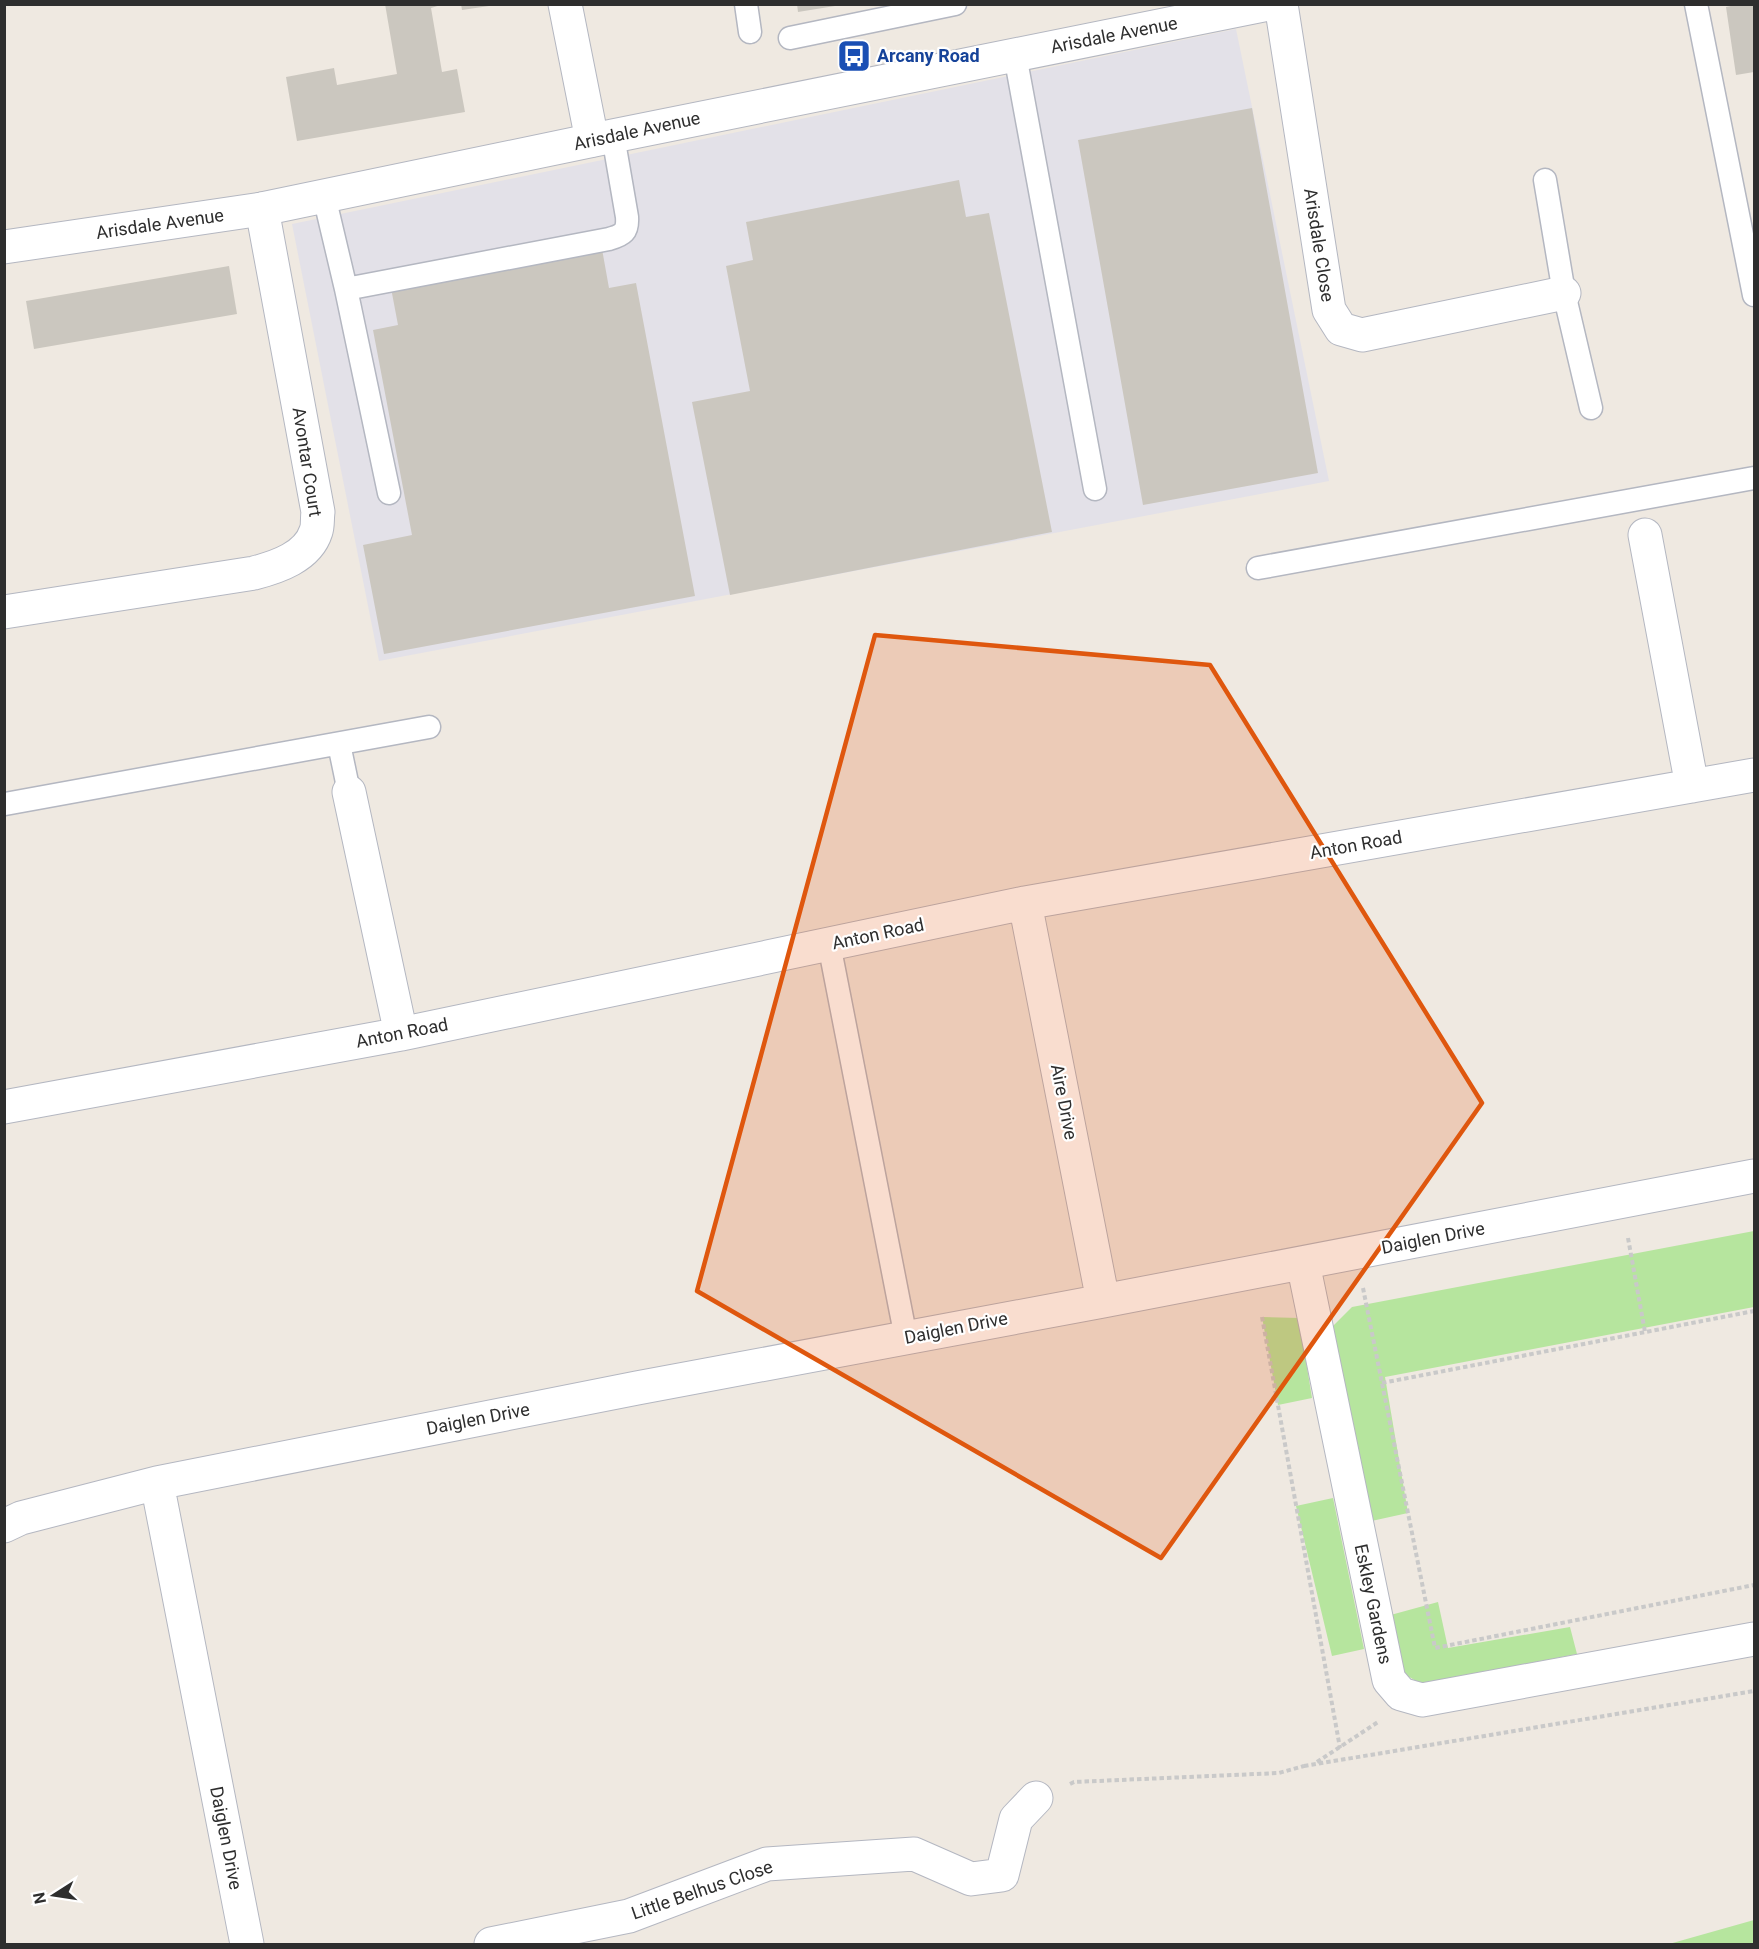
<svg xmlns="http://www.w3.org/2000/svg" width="1759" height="1949" font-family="Roboto,sans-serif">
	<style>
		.industrial { fill: #e3e1e8 }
		.green { fill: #b6e59e }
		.building { fill: #cbc7bf }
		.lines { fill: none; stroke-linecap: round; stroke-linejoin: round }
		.lane-casing { stroke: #b4b7c1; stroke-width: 25 }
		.street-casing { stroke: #b4b7c1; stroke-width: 35 }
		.secondary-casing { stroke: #b4b7c1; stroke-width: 35 }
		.path { stroke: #c9c9c9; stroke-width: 4; stroke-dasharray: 4.5 3; stroke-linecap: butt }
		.lane { stroke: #fff; stroke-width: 22 }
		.street { stroke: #fff; stroke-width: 33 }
		.secondary { stroke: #fff; stroke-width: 33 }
		.marked { fill: #df570e; fill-opacity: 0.2; stroke: #df570e; stroke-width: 4.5; stroke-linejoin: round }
		.labels { text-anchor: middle; stroke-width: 4.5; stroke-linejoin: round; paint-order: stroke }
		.street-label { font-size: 18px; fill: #2e2e2e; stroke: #fff }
		.transit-label { font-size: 18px; font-weight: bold; fill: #164399; stroke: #fff; text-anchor: start }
	</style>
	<rect width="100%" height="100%" fill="#efe9e1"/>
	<path class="industrial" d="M1236 29 1329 481 379 661 292 224Z"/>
	<path class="green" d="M1754 1231V1307L1385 1377 1408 1513 1367 1522 1331 1328 1352 1307Z
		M1262 1317 1299 1318 1312 1398 1278 1405Z
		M1333 1498 1364 1649 1332 1656 1296 1506Z
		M1438 1602 1448 1648 1570 1627 1577 1654 1421 1684 1401 1672 1387 1616Z
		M1754 1920V1944H1669Z"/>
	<path class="building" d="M385 4H444L431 8 442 72 457 69 465 112 297 141 286 77 334 68 337 85 397 74Z
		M461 4H489V6L462 10Z
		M797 4H835V6L798 12Z
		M1740 4H1754V72L1736 75 1726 7Z
		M1252 108 1318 473 1143 505 1078 140Z
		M959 180 966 217 989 213 1052 532 730 595 692 402 750 391 726 266 753 260 746 222Z
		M602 249 609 288 636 283 695 596 384 654 363 545 412 535 373 330 398 325 391 288Z
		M229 266 237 314 34 349 26 301Z"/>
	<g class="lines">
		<defs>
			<path id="lane" d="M746 4 750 32
				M1696 4 1754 295
				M790 38 955 4
				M1015 55 1095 489
				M1545 180 1564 293 1591 408
				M324 196 346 289
				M389 493 346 289 609 239C623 235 628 232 627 217L613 136
				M1258 568 1754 478
				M339 744 349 792
				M5 804 429 727
				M829 944 906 1338"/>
			<path id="street" d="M565 4 592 140
				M1281 4 1329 310 1341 329 1362 335 1564 293
				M1645 535 1692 786
				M4 612 254 573C277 567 308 557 316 531 318 526 317 518 318 512L262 209
				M349 792 401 1034
				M1025 903 1103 1301
				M4 1107 401 1034 1025 903 1754 775
				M1303 1263 1389 1680 1401 1694 1422 1700 1754 1639
				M157 1483 247 1944
				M4 1526 21 1518 157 1483 637 1388 1103 1301 1754 1176
				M491 1944 629 1916 767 1864 914 1854 971 1879 1002 1875 1016 1819 1036 1798"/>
			<path id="secondary" d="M4 247 262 209 613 136 1268 4"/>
		</defs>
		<use href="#lane" class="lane-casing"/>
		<use href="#street" class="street-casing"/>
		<use href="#secondary" class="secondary-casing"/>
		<path class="path" d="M1628 1238 1645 1332
			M1363 1288 1435 1648 1754 1585
			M1262 1317 1340 1748
			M1382 1383 1754 1311
			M1317 1762 1378 1722
			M1304 1766 1754 1691
			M1070 1784 1074 1782 1279 1773 1304 1766"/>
		<use href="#lane" class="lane"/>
		<use href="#street" class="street"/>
		<use href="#secondary" class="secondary"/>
	</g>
	<path class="marked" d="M875 635 1210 665 1482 1103 1161 1558 697 1291Z"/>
	<defs>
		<symbol id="bus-square" viewBox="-11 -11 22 22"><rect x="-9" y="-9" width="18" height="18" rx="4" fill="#1a4fb4" stroke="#fff"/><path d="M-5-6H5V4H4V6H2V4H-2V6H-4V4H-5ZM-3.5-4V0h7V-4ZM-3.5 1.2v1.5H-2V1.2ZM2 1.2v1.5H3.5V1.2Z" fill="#fff"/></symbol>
	</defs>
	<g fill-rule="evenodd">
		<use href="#bus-square" x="835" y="37" width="38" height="38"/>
	</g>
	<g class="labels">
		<g class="street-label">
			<text transform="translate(1114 35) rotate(-11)" y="6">Arisdale Avenue</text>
			<text transform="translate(637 131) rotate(-12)" y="6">Arisdale Avenue</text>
			<text transform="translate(160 224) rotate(-8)" y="6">Arisdale Avenue</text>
			<text transform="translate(1319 245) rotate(81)" y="6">Arisdale Close</text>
			<text transform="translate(307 462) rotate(81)" y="6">Avontar Court</text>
			<text transform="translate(1356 845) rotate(-10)" y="6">Anton Road</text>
			<text transform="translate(878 934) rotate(-12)" y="6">Anton Road</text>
			<text transform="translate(402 1033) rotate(-11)" y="6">Anton Road</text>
			<text transform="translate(1064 1102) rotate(79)" y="6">Aire Drive</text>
			<text transform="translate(1433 1238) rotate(-11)" y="6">Daiglen Drive</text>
			<text transform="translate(956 1328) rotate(-11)" y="6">Daiglen Drive</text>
			<text transform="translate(478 1419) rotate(-11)" y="6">Daiglen Drive</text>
			<text transform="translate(1373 1604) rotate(78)" y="6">Eskley Gardens</text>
			<text transform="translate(226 1838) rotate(79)" y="6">Daiglen Drive</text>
			<text transform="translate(702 1890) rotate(-19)" y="6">Little Belhus Close</text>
		</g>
		<g class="transit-label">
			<text x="877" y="62">Arcany Road</text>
		</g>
	</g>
	<rect width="1759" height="1949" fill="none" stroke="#2e2e2e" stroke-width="12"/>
	<g transform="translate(54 1895) rotate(258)" stroke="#ffffff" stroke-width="4.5" paint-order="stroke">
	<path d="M0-4.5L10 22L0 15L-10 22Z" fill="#2e2e2e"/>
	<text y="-9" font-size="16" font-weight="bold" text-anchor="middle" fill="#2e2e2e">N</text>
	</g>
</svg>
